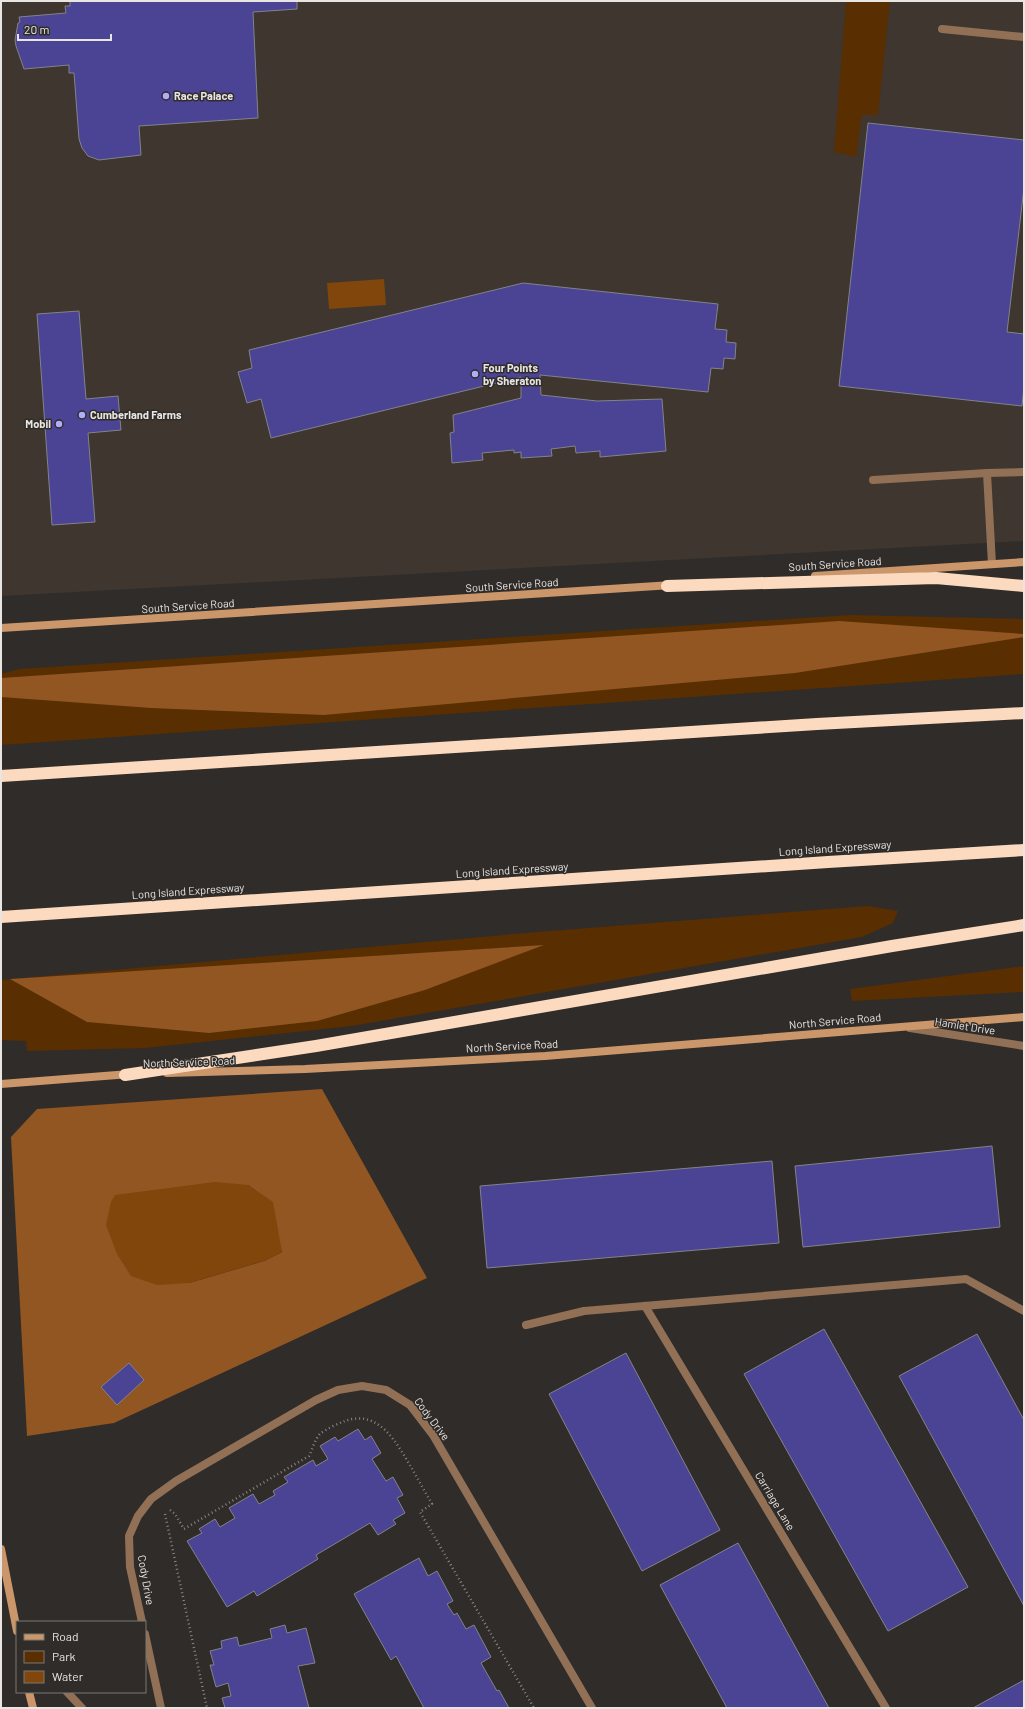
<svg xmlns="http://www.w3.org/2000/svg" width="1025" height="1709" font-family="Barlow,sans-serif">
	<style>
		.built { fill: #3e362f }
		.green { fill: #592e01 }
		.forest { fill: #915621; fill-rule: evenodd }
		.water { fill: #80460b }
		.building { fill: #4b4393; stroke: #838389 }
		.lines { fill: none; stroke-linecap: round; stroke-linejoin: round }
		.path { stroke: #888582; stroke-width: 2.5; stroke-dasharray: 1 3; stroke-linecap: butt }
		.service { stroke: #927056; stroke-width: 8 }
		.minor { stroke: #927056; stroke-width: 8 }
		.secondary { stroke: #cc966b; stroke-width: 8 }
		.motorway { stroke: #fcdac0; stroke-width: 12 }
		.poi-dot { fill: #afaefa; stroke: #302c29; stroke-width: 1.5 }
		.labels { text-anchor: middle; stroke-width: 3; stroke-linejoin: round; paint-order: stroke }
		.poi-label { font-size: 11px; font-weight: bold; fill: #e8e5e3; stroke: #302c29; text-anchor: start }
		.street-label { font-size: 11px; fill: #e8e5e3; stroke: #302c29 }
	</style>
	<rect width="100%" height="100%" fill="#302c29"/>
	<path class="built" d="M1 1H1024V541L1 596Z"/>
	<path class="green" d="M846 1H890L878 115H862L856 157 834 152Z
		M850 615 1024 619V674L1 745V674L19 669Z
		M868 906 898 911 893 923 862 937 352 1026 146 1048 27 1051 26 1041 1 1040V980L537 932Z
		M1024 966V992L852 1001 850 989Z"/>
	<path class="forest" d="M839 621 1024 634V637L795 673 324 715 151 708 1 697V678Z
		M544 945 425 990 317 1021 209 1033 87 1022 10 979Z
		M322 1089 427 1278 114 1423 27 1436 11 1137 37 1109ZM248 1185 255 1190 282 1252 264 1261 189 1283Z"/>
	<path class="water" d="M384 279 386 305 329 309 327 283Z
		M215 1182 248 1185 273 1202 282 1252 264 1261 189 1283 157 1285 131 1276 117 1254 106 1225 111 1202 115 1195Z"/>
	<path class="building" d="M70 1H297V9L253 12 258 118 139 126 141 155 99 160 88 156 82 148 79 139 74 73H69V65L24 69 16 46 15 40 18 23 20 22 19 17 66 13 65 6H70Z
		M868 123 1024 140V188L1007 332 1024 334V387L1022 406 839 386Z
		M523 283 718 304 715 329 727 330 726 342 736 343 735 359 724 358 723 369 711 368 708 392 540 375 541 395 597 401 662 399 666 451 600 457V451L576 453 575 446 551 449 552 456 521 458V452L514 453V450L482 453 483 460 452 463 450 433 454 432 453 415 521 398V377L271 438 261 399 247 403 238 372 252 368 249 350Z
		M79 311 86 399 118 396 121 430 88 433 95 522 52 525 37 314Z
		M992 1146 1000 1227 803 1247 795 1166Z
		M772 1161 779 1243 487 1268 480 1186Z
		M824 1329 968 1587 888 1631 744 1374Z
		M977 1334 1024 1420V1606L899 1376Z
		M626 1353 720 1530 642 1571 549 1394Z
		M129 1363 144 1380 117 1405 101 1387Z
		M358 1429 365 1440 371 1436 381 1453 372 1459 386 1481 393 1477 403 1495 397 1498 405 1513 393 1520 396 1524 378 1535 370 1523 316 1555 318 1559 257 1596 254 1591 227 1607 187 1541 202 1533 199 1529 215 1519 220 1527 235 1518 229 1508 253 1494 259 1504 275 1495 273 1491 288 1482 284 1477 313 1460 316 1466 328 1459 320 1446 335 1437 338 1441Z
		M738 1543 829 1708H727L660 1585Z
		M419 1558 428 1576 437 1571 453 1601 447 1604 454 1615 457 1613 466 1629 474 1625 491 1657 481 1663 497 1691 499 1690 509 1708H424L396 1656 391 1660 354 1594Z
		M285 1625 287 1633 306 1628 315 1663 298 1666 309 1708H225L222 1698 231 1696 228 1683 216 1687 210 1665H214L210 1651 222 1648 221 1641 237 1637 239 1646 272 1638 270 1629Z
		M1024 1680V1708H973Z"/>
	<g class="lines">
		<path class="path" d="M170 1510 175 1514 184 1529 309 1456C312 1450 315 1439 320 1434 326 1429 337 1424 345 1421 379 1409 396 1442 411 1467 418 1479 425 1492 432 1504L420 1512 534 1708
			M165 1514 207 1708"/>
		<path class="service" d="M942 29 1024 37
			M873 480 987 473
			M992 564 987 473 1024 472"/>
		<path class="minor" d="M910 1028 1024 1046
			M645 1306 886 1708
			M526 1325 584 1311 966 1279 1024 1311
			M142 1622 130 1567 129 1536 138 1516 151 1499 176 1481 316 1400 338 1390 362 1386 386 1390 410 1405 433 1435 592 1708
			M145 1634 161 1708
			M67 1692 82 1708"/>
		<path class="secondary" d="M815 576 1024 562
			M1 628 672 585
			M167 1073 305 1069 545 1056 1024 1017
			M1 1084 130 1074
			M1 1549 17 1631
			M29 1692 33 1708"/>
		<path class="motorway" d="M667 586 936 578 1024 586
			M1 776 817 724 1024 713
			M1 917 828 862 1024 850
			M125 1075 316 1046 892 946 1024 925"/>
	</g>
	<g class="poi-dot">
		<circle cx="166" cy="96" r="4"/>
		<circle cx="475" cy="374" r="4"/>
		<circle cx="82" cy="415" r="4"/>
		<circle cx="59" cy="424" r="4"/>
	</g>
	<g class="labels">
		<g class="poi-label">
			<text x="174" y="100">Race Palace</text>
			<text x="483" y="372">Four Points<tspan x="483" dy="13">by Sheraton</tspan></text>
			<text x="90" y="419">Cumberland Farms</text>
			<text x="51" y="428" text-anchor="end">Mobil</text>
		</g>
		<g class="street-label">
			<text transform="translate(835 564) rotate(-4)" y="4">South Service Road</text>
			<text transform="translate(512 585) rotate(-4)" y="4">South Service Road</text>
			<text transform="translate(188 606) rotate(-4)" y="4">South Service Road</text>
			<text transform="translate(835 848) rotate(-4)" y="4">Long Island Expressway</text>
			<text transform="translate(512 870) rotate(-4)" y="4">Long Island Expressway</text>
			<text transform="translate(188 891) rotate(-4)" y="4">Long Island Expressway</text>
			<text transform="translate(835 1021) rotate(-5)" y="4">North Service Road</text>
			<text transform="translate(965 1026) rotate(9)" y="4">Hamlet Drive</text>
			<text transform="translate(512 1046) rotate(-3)" y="4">North Service Road</text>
			<text transform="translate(189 1062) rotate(-2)" y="4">North Service Road</text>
			<text transform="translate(432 1419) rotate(53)" y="4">Cody Drive</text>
			<text transform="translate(775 1501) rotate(59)" y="4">Carriage Lane</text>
			<text transform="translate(146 1580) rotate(80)" y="4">Cody Drive</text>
		</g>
	</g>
	<rect width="1025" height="1709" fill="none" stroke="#e8e5e3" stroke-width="4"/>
	<rect x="16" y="1621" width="130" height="72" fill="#302c29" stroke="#7a7673"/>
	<rect x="24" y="1634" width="20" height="6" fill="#cc966b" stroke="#7a7673"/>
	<text x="52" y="1641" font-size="12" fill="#e8e5e3">Road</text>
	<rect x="24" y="1651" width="20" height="12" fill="#592e01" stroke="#7a7673"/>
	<text x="52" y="1661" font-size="12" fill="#e8e5e3">Park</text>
	<rect x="24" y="1671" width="20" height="12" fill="#80460b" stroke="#7a7673"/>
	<text x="52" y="1681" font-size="12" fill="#e8e5e3">Water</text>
	<path d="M18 34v6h93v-6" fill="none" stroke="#e8e5e3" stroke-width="2"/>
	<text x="24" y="34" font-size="12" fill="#e8e5e3" stroke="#302c29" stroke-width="3" paint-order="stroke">20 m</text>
</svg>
